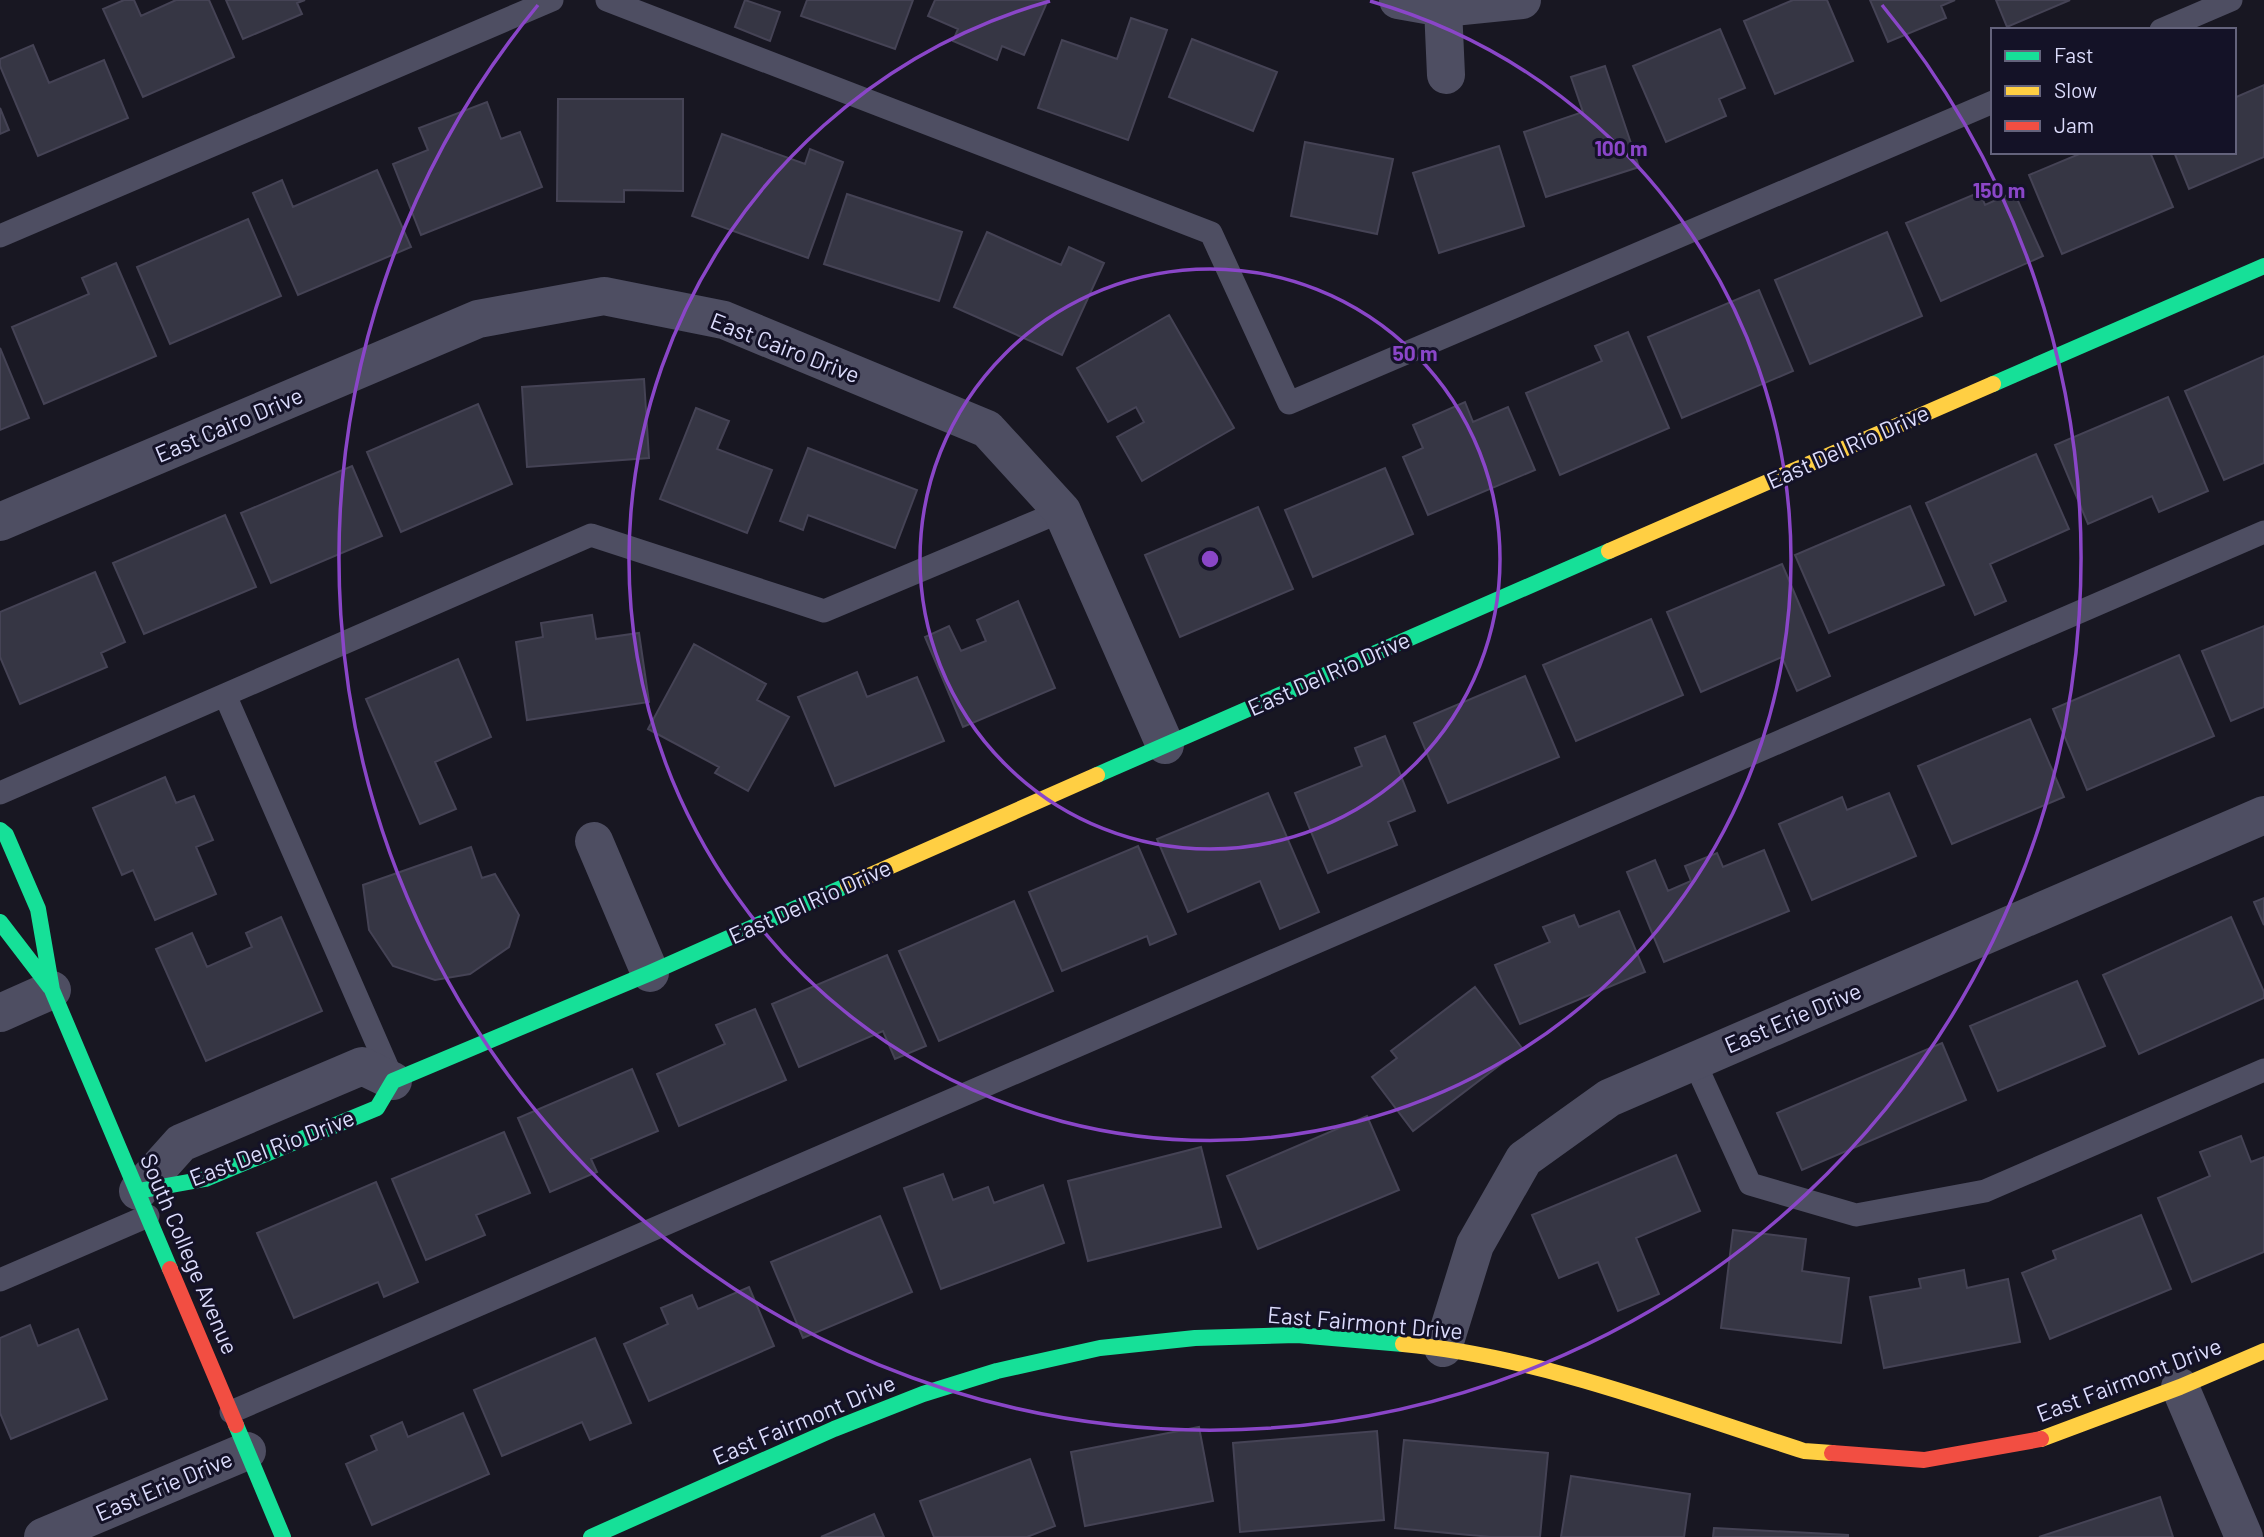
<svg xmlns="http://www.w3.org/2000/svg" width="2264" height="1537" font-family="Barlow,sans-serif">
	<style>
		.building { fill: #363644; stroke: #454355; stroke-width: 2 }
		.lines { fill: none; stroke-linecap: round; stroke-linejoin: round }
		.lane { stroke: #4e4e62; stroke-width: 23 }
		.street { stroke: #4e4e62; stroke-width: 38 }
		.fast { stroke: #16e098; stroke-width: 16 }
		.slow { stroke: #ffcf43; stroke-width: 16 }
		.jam { stroke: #f24e42; stroke-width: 16 }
		.ring { fill: none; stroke: #8a46c8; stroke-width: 3.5 }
		.labels { text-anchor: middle; stroke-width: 6; stroke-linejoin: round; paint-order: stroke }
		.street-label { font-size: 23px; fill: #dcdcfc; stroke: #141227 }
		.centre { fill: #8a46c8; stroke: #141227; stroke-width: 3.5 }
		.ring-label { font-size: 21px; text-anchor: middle; font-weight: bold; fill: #8a46c8; stroke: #141227; stroke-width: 6; stroke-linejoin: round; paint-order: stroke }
	</style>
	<rect width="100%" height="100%" fill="#181722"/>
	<path class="building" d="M124 0H134L141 16 176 0H209L234 57 143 97 103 9Z
		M226 0H305L297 3 302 14 243 39Z
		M745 0 780 12 770 41 735 27Z
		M807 0H913L895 49 801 16Z
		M935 0H1048L1024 55 1002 46 997 60 953 41 958 29 928 16Z
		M1793 0H1827L1853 61 1775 94 1744 21Z
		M1870 0H1955L1941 6 1946 18 1888 42Z
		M1996 0H2070L2007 27Z
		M1131 18 1167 30 1128 140 1038 108 1062 40 1117 59Z
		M1720 29 1745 88 1719 99 1726 116 1666 142 1633 66Z
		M1192 39 1277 72 1253 131 1169 97Z
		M33 45 49 83 104 60 128 118 38 156 0 66V59Z
		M1605 66 1639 167 1546 197 1524 132 1583 112 1571 77Z
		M2264 85V157L2189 189 2174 152H2234V98Z
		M558 99H683V191L624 190V202L557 201Z
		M487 102 501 139 520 132 542 187 421 235 393 164 428 150 419 128Z
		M0 108 9 130 0 134Z
		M722 134 805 164 810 149 843 162 808 258 692 216Z
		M1305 142 1393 159 1377 234 1291 216Z
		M1499 146 1524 226 1439 253 1413 173Z
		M2084 152H2150L2173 207 2062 254 2029 175Z
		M377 170 411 247 298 295 253 193 282 180 293 207Z
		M1980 192 1985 205 2014 192 2043 256 1941 301 1906 223Z
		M847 194 962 232 939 301 824 264Z
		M248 219 281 296 170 344 137 267Z
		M987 232 1061 265 1069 247 1104 263 1062 355 954 307Z
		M1887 232 1922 316 1810 364 1775 280Z
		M116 263 156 356 44 404 12 327 89 294 82 278Z
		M1759 290 1793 371 1682 418 1648 337Z
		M1169 315 1234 428 1142 481 1117 437 1144 422 1136 407 1108 422 1077 368Z
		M1628 332 1669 428 1560 475 1526 393 1602 361 1595 346Z
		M0 348 29 418 0 430Z
		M2264 356V463L2224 480 2185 391Z
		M644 379 649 458 527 467 522 387Z
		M2168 397 2208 491 2159 512 2152 496 2088 524 2055 445Z
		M1465 402 1473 422 1508 407 1535 470 1428 515 1403 457 1423 448 1413 425Z
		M478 404 512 484 401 532 367 452Z
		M696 408 729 421 717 449 772 470 747 533 660 499Z
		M808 448 917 490 895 548 808 515 803 530 780 521Z
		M2036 454 2069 529 1990 564 2006 601 1975 615 1926 503Z
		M352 466 382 536 271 583 241 513Z
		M1385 468 1413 534 1313 577 1285 510Z
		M1910 506 1944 585 1829 633 1795 555Z
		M1258 507 1293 589 1180 637 1145 555Z
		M225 515 256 587 144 634 113 563Z
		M1782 564 1830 676 1797 691 1782 657 1701 692 1667 612Z
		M95 572 125 642 101 653 107 667 20 704 0 657V612Z
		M1018 601 1055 688 963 727 925 637 949 626 961 651 986 641 977 620Z
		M592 615 596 639 639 633 649 702 527 720 516 642 543 637 541 623Z
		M1651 619 1683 695 1576 741 1543 665Z
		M2264 626V707L2231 721 2202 651Z
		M694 644 766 684 757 700 789 717 748 791 715 773 719 767 648 729Z
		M2179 655 2214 736 2087 790 2053 709Z
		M458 659 491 737 435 762 456 809 420 824 366 699Z
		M857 672 867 697 917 677 944 741 835 786 798 697Z
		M1525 676 1559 757 1448 803 1414 723Z
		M2030 719 2064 797 1952 844 1918 766Z
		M1385 736 1415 811 1388 822 1397 845 1328 873 1295 793 1362 766 1355 748Z
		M165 777 176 803 194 796 213 840 196 847 216 894 155 920 133 870 122 875 93 808Z
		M1268 793 1319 912 1280 929 1260 881 1188 912 1157 839Z
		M1889 793 1916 856 1812 900 1779 824 1842 797 1847 810Z
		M1138 846 1176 934 1150 945 1147 936 1062 971 1029 892Z
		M471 847 482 878 495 874 519 915 509 947 470 974 435 980 393 966 369 930 363 885Z
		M1764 850 1789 911 1664 962 1627 872 1655 860 1668 891 1691 881 1685 866 1717 853 1723 867Z
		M2264 898V925L2254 902Z
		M1014 901 1053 991 939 1041 899 951Z
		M1619 911 1645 972 1520 1024 1495 965 1550 942 1543 927 1574 915 1579 927Z
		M281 917 322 1011 206 1061 156 949 192 933 207 967 252 947 246 933Z
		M2231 917 2264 992V998L2139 1054 2103 975Z
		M887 955 926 1046 895 1059 883 1031 799 1067 772 1004Z
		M2077 981 2105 1046 1998 1091 1970 1026Z
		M1475 987 1522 1048 1413 1131 1372 1077 1397 1058 1391 1051Z
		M755 1009 786 1080 679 1126 657 1074 725 1044 716 1025Z
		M1942 1043 1966 1100 1802 1170 1777 1113Z
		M632 1069 658 1131 591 1159 597 1172 550 1192 518 1118Z
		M1367 1116 1399 1190 1258 1249 1227 1176Z
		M504 1132 530 1193 476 1215 485 1235 426 1260 392 1179Z
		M2241 1136 2251 1162 2264 1157V1252L2192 1282 2158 1198 2210 1176 2200 1152Z
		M1201 1147 1221 1227 1088 1261 1068 1181Z
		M1676 1155 1700 1211 1636 1238 1659 1294 1618 1311 1598 1262 1559 1278 1532 1215Z
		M943 1174 953 1200 988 1187 994 1203 1043 1185 1064 1243 941 1289 904 1188Z
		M376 1182 418 1282 384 1297 378 1282 294 1318 257 1233Z
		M2141 1215 2171 1289 2050 1339 2022 1273 2056 1259 2053 1251Z
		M880 1216 912 1292 803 1338 771 1262Z
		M1733 1230 1806 1239 1802 1271 1849 1278 1841 1343 1721 1328Z
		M1964 1270 1967 1288 2008 1279 2020 1342 1884 1368 1870 1297 1921 1288 1919 1279Z
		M749 1287 774 1346 649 1401 624 1344 668 1324 661 1308 692 1295 698 1309Z
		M30 1325 38 1346 78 1329 107 1399 11 1439 0 1413V1338Z
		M595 1338 631 1423 590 1440 582 1422 502 1456 474 1390Z
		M463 1413 489 1474 372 1525 346 1464 377 1450 371 1436 402 1422 408 1437Z
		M1199 1427 1213 1501 1085 1526 1071 1452Z
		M1377 1431 1384 1520 1240 1532 1233 1443Z
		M1404 1440 1548 1453 1540 1537H1491L1395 1528Z
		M1030 1459 1055 1526 1027 1537H934L920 1501Z
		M1571 1476 1690 1494 1684 1537H1561Z
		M2160 1497 2173 1537H2039Z
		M874 1514 884 1537H821Z
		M1714 1528 1848 1535V1537H1713Z"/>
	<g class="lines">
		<path class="lane" d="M607 0 1211 233 1289 403 1993 102
			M2161 30 2231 0
			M0 236 552 0
			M225 695 393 1080
			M0 793 591 535 824 611 1062 511
			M1694 1061 1750 1184 1856 1215 1985 1191 2264 1070
			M0 1280 148 1216
			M231 1412 2264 532"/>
		<path class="street" d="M1398 0 1443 8 1522 0
			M1443 8 1446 75
			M0 522 478 319 604 296 724 320 987 429 1062 511 1165 745
			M594 841 650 973
			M0 1013 52 990
			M138 1191 181 1143 362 1066 393 1081
			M1443 1348 1475 1245 1524 1159 1609 1098 2264 815
			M2180 1387 2244 1537
			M43 1537 247 1451"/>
		<path class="fast" d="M1993 384 2264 266
			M1097 775 1609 551
			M0 830 6 835 38 909 52 990 170 1269
			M0 922 50 987
			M138 1191 205 1179 377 1108 393 1081 650 973 848 885
			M236 1425 283 1537
			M591 1537 834 1429 923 1394 997 1371 1100 1348 1195 1338 1297 1335 1403 1344"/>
		<path class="slow" d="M1609 551 1993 384
			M848 885 1097 775
			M1403 1344C1537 1356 1676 1410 1804 1451L1832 1453
			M2041 1439 2180 1387 2264 1351"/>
		<path class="jam" d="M170 1269 236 1425
			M1832 1453 1924 1460 2041 1439"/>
	</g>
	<g class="ring">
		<circle cx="1210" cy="559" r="290"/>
		<path d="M1370 1A581 581 0 1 1 1050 1"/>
		<path d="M1882 5A871 871 0 1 1 538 5"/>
	</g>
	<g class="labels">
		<g class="street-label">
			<text transform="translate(785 348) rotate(21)" y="8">East Cairo Drive</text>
			<text transform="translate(229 425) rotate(-23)" y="8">East Cairo Drive</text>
			<text transform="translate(1848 447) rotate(-24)" y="8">East Del Rio Drive</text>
			<text transform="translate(1329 674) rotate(-24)" y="8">East Del Rio Drive</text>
			<text transform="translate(810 902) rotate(-24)" y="8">East Del Rio Drive</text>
			<text transform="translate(1793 1018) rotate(-23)" y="8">East Erie Drive</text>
			<text transform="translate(272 1148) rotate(-21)" y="8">East Del Rio Drive</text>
			<text transform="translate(189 1254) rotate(67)" y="8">South College Avenue</text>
			<text transform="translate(1365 1323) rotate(5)" y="8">East Fairmont Drive</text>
			<text transform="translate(2129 1380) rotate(-21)" y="8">East Fairmont Drive</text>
			<text transform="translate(804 1420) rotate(-23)" y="8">East Fairmont Drive</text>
			<text transform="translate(164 1486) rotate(-23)" y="8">East Erie Drive</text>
		</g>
	</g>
	<circle cx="1210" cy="559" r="10" class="centre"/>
	<g class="ring-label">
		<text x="1621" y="156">100 m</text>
		<text x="1999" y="198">150 m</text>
		<text x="1415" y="361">50 m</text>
	</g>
	<rect x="1991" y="28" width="245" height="126" fill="#141227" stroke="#64637c" stroke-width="2"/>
	<rect x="2005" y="51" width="35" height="10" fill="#16e098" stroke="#64637c" stroke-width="2"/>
	<text x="2054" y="63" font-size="21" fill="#dcdcfc">Fast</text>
	<rect x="2005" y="86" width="35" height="10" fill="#ffcf43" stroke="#64637c" stroke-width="2"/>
	<text x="2054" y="98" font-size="21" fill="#dcdcfc">Slow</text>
	<rect x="2005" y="121" width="35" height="10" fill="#f24e42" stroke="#64637c" stroke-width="2"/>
	<text x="2054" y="133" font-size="21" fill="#dcdcfc">Jam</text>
</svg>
